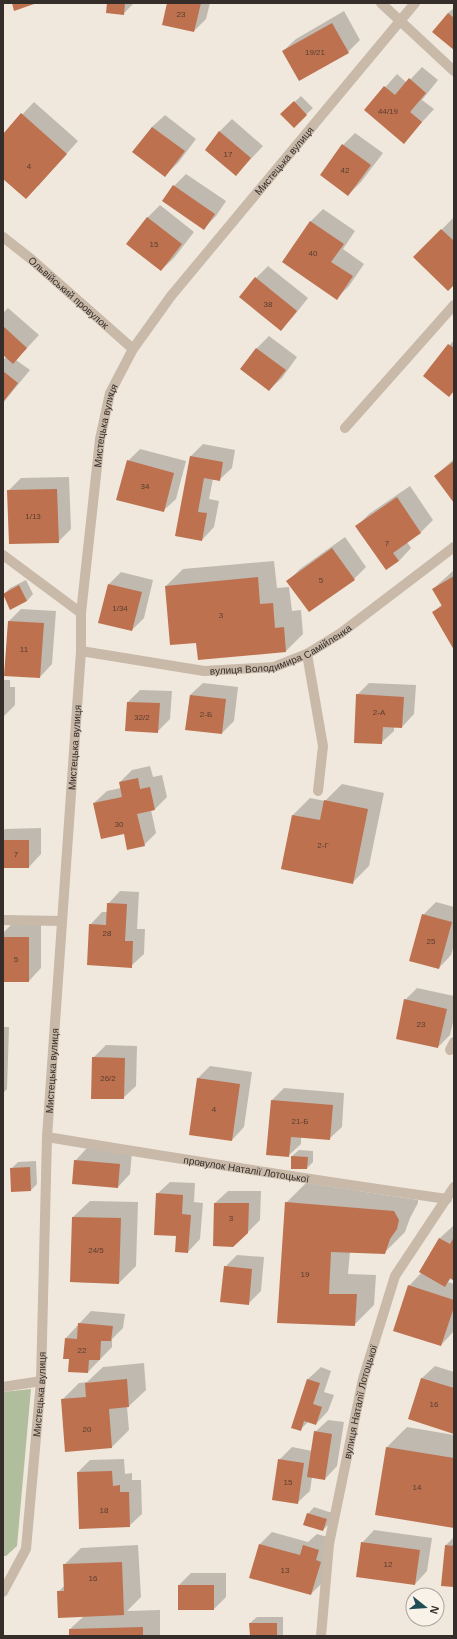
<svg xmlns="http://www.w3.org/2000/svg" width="457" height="1639" font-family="Arial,sans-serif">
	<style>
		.green { fill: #b1be9e }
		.shadow { fill: #0003 }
		.building { fill: #bd714e }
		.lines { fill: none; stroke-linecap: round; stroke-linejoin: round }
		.minor { stroke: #c8b9a9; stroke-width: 10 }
		.labels { text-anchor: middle; stroke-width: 3; stroke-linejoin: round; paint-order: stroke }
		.number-label { font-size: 8px; fill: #573e32 }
		.street-label { font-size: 10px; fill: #352d29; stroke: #f8f2e9 }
	</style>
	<rect width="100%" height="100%" fill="#f0e8dd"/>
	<path class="green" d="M31 1389 17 1546 6 1556H3V1392Z"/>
	<path class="shadow" d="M108 3H134L123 14Z
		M168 3H210L206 19 194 31Z
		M454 8V49L448 13Z
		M344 11 360 40 348 52 283 51 296 39Z
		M422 67 438 80 422 100 434 109 404 142 365 110 397 74 407 83Z
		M301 96 313 108 294 126 282 114Z
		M34 102 78 141 38 186 3 178V135Z
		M165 115 196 139 178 163 165 175 134 152 152 127Z
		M232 119 263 146 236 175 206 149 220 131Z
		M355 133 383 153 361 182 348 195 343 145Z
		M186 174 226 201 216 216 204 228 174 186Z
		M160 205 194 232 174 258 161 270 147 218Z
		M323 209 355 231 343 249 364 264 349 286 337 298 283 261 311 221Z
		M454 217V283L415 257Z
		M268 266 308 298 293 317 281 329 256 278Z
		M8 308 39 335 16 360 30 370 3 403V360L6 357 3 354V313Z
		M269 336 297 357 282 378 269 390 241 369 257 348Z
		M454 340V391L424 376Z
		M203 444 235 450 232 468 219 480 213 479 209 499 219 501 214 527 202 540 176 535 191 456Z
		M140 449 186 461 176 499 163 511 128 461Z
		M454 459V501L435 476Z
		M69 477 71 529 58 542 8 491 21 478Z
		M410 486 433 520 421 532 407 542 411 548 399 561 357 526 369 514Z
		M345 537 366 567 354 579 288 581 300 569Z
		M274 561 277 588 289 587 292 611 301 610 303 634 286 651 197 642 166 586 183 569Z
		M454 570V648L433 613 442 604 433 589Z
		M121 572 153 580 144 618 132 630 109 584Z
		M26 580 33 594 27 601 3 595 10 588Z
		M21 609 56 611 52 664 40 677 9 621Z
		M3 680H10V687H15V705L3 717Z
		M203 683 238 687 234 721 222 733 186 729 190 695Z
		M369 683 416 685 414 714 402 727 394 726V731L381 743 357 695Z
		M140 690 172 691 170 719 157 732 126 730 128 702Z
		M150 766 153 777 162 775 167 797 155 809 151 810 156 833 144 845 125 833 94 803 107 791 121 788 120 782 132 770Z
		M342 784 384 793 369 866 352 883 282 869 293 815 310 798 325 801Z
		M41 828V854L29 867H3V831L5 829Z
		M120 891 139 892 137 929H145L144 954 131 966 90 925 102 912H107L108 904Z
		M436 902 454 907V945L451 955 439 968 423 915Z
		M11 925H41V968L29 981H3V933Z
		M417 988 454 996V1018L450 1035 438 1047 405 1000Z
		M3 1027H9L7 1089 3 1093Z
		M106 1045 137 1046 136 1086 123 1098 93 1058Z
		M210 1066 252 1072 244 1127 232 1140 198 1078Z
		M284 1088 344 1093 342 1127 329 1139 301 1137V1144L288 1156 272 1100Z
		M87 1148 132 1152 130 1174 118 1187 75 1161Z
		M299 1150 313 1151V1162L307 1168 292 1156Z
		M36 1161 37 1184 31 1190 11 1169 18 1162Z
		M170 1182 195 1183 194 1202 203 1203 200 1239 188 1252 177 1235 157 1194Z
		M306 1183 418 1200V1203L410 1218 405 1232 384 1253 350 1252 348 1274 376 1275 374 1305 354 1325 278 1322 286 1203Z
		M228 1191H261L260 1220 247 1233 215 1203Z
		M90 1201 138 1202 136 1266 119 1283 71 1282 73 1217Z
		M453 1226 454 1227V1280L452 1278 448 1282 454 1284V1331L441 1345 409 1286 422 1272 421 1271 440 1238Z
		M237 1255 264 1257 261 1291 248 1304 225 1267Z
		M91 1311 125 1314 123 1328 112 1339V1347L88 1372 66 1338Z
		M144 1363 146 1390 129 1406 127 1407 129 1430 112 1447 62 1400 79 1383 87 1382 103 1367Z
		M435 1366 454 1372V1433L409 1418 422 1378Z
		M321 1367 331 1371 324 1392 334 1395 328 1411 316 1424 309 1421 300 1430 308 1379Z
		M328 1420 344 1422 337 1466 325 1479 312 1477 310 1491 297 1503 279 1460 292 1447 312 1451 315 1432Z
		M407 1427 454 1435V1527L387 1447Z
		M124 1459 125 1474 132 1473V1480H141L142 1514 129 1526 78 1472 90 1460Z
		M314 1507 332 1513 329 1524 323 1530 308 1514Z
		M374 1530 432 1538 427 1571 415 1584 362 1543Z
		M272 1532 308 1542 317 1534 331 1538 323 1582 311 1594 251 1577 260 1544Z
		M454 1537V1586L446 1545Z
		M138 1545 141 1597 127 1611 160 1610V1636H70V1629L84 1616 58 1592 65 1585 64 1565 81 1548Z
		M191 1573H226V1597L214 1609H179V1585Z
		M257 1617H283V1636H251L250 1623Z"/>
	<path class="building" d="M12 3H37L14 11Z
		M107 3H125L124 15 106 13Z
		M167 3H201L194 32 162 25Z
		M448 13 454 18V50L432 32Z
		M332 23 349 53 299 81 282 51Z
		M409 78 426 93 410 112 422 122 404 144 364 110 384 86 395 95Z
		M294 101 307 115 294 128 280 114Z
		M21 113 67 154 26 199 3 179V134Z
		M152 127 185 151 165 177 132 152Z
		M219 131 251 158 236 176 205 150Z
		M342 144 371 165 348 196 320 175Z
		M173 185 215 214 204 230 162 201Z
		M147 217 182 244 161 271 126 244Z
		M310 221 344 244 331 262 353 276 337 300 282 262Z
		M441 229 454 241V285L448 291 413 257Z
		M255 277 297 311 281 331 239 297Z
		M3 326 27 348 13 364 3 355Z
		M448 344 454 348V391L449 397 423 376Z
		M256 348 286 370 269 391 240 369Z
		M3 371 18 383 3 402Z
		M190 456 223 462 220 481 204 478 198 512 207 513 202 541 175 536Z
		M127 460 174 473 164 512 116 500Z
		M454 461V503L434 476Z
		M57 489 59 543 9 544 7 490Z
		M397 497 421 533 393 553 399 561 386 570 355 526Z
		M332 548 355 580 309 612 286 581Z
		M454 576V650L432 612 442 606 432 589Z
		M258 577 260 604 273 603 275 628 284 627 286 652 198 660 196 643 170 645 165 586Z
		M108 584 142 592 132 631 98 623Z
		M19 585 27 601 10 610 3 594Z
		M8 621 44 623 40 678 4 676Z
		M356 694 404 697 402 728 383 727 382 744 354 743Z
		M190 695 226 699 222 734 185 730Z
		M127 702 160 703 158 733 125 731Z
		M138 778 140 789 150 787 155 810 137 814 145 846 127 850 124 834 101 839 93 803 122 797 119 782Z
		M324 800 368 809 353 884 281 869 292 815 320 820Z
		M3 840H29V868H3Z
		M107 903 127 904 125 941H133L132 968 87 965 89 924 106 925Z
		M422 914 452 922 439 969 409 961Z
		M3 937H29V982H3Z
		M404 999 447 1009 438 1048 396 1039Z
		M92 1057 125 1058 124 1099H91Z
		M197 1078 240 1084 232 1141 189 1135Z
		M271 1100 333 1105 330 1140 291 1137 289 1157 266 1155Z
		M291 1156 308 1157 307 1169H291Z
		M74 1160 120 1164 118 1188 72 1184Z
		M30 1167 31 1191 11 1192 10 1168Z
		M156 1193 183 1195 182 1214 191 1215 188 1253 175 1252 176 1236 154 1235Z
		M285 1202 394 1211 399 1220 397 1229 390 1239 385 1254 331 1252 329 1294H357L355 1326 277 1323Z
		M214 1203H249L248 1233 233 1247 213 1246Z
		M72 1217 121 1218 119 1284 70 1282Z
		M454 1237V1281L450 1278 445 1287 419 1272 439 1238 450 1244Z
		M224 1266 252 1269 249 1305 220 1302Z
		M408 1285 454 1300V1307L441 1346 393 1331Z
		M78 1323 113 1326 111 1341H101L100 1360H89L88 1373 68 1372 69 1359H63L65 1338 77 1339Z
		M421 1378 454 1388V1434L408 1419Z
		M127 1379 129 1407 109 1409 112 1448 65 1452 61 1399 86 1397 85 1383Z
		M307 1379 320 1383 313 1404 322 1407 316 1425 304 1421 301 1431 291 1428Z
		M314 1431 332 1434 325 1480 307 1477Z
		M386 1447 454 1458V1528L375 1515Z
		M278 1459 304 1463 298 1504 272 1500Z
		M112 1471 113 1486 120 1485V1492H129L130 1527 79 1529 77 1472Z
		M307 1513 327 1519 323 1531 303 1525Z
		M361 1542 420 1550 415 1585 356 1577Z
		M259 1544 300 1555 303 1545 319 1550 316 1560 321 1562 311 1595 249 1578Z
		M445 1545 454 1546V1587L441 1586Z
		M122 1562 124 1615 58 1618 57 1591H64L63 1564Z
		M178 1585H214V1610H178Z
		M249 1623H277V1636H250Z
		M143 1627V1636H69V1629Z"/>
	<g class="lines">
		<g class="minor">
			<path d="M381 3 454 71"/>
			<path id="s1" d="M3 237 31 259 133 349"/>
			<path d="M345 428 454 305"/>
			<path d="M3 555 81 613"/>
			<path id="s2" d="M81 651 204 671 274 667 307 654 341 633 454 547"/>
			<path d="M307 654 323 746 318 791"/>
			<path d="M3 920 62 921"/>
			<path d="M450 1050 454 1042"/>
			<path id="s3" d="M47 1137C180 1159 313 1180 447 1199"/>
			<path d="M3 1387 41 1381"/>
			<path id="s4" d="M3 1592 26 1549 41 1381 47 1137 81 651V613L100 439 110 393 133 349 171 296 415 3"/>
			<path id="s5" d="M321 1636 329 1544 363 1379 395 1276 454 1187"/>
		</g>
	</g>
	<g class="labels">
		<g class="number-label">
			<text x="181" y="17">23</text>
			<text x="315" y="55">19/21</text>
			<text x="388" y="114">44/19</text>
			<text x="228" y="157">17</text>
			<text x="29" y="169">4</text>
			<text x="345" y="173">42</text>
			<text x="154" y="247">15</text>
			<text x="313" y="256">40</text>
			<text x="268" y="307">38</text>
			<text x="145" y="489">34</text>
			<text x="33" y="519">1/13</text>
			<text x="387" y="546">7</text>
			<text x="321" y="583">5</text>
			<text x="120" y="611">1/34</text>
			<text x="221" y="618">3</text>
			<text x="24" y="652">11</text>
			<text x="379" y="715">2-А</text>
			<text x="206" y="717">2-Б</text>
			<text x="142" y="720">32/2</text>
			<text x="119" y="827">30</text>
			<text x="323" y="848">2-Г</text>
			<text x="16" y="857">7</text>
			<text x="107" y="936">28</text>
			<text x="431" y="944">25</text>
			<text x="16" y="962">5</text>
			<text x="421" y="1027">23</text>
			<text x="108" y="1081">26/2</text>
			<text x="214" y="1112">4</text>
			<text x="300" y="1124">21-Б</text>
			<text x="231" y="1221">3</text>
			<text x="96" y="1253">24/5</text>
			<text x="305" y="1277">19</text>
			<text x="82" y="1353">22</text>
			<text x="434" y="1407">16</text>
			<text x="87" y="1432">20</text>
			<text x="288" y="1485">15</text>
			<text x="417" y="1490">14</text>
			<text x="104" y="1513">18</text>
			<text x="388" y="1567">12</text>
			<text x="285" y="1573">13</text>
			<text x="93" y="1581">16</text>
		</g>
		<g class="street-label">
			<text dy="4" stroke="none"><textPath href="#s4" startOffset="1500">Мистецька вулиця</textPath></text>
			<text dy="4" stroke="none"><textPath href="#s1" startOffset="86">Ольвійський провулок</textPath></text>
			<text dy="4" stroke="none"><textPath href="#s4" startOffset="1176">Мистецька вулиця</textPath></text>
			<text dy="4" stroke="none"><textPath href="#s2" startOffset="206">вулиця Володимира Самійленка</textPath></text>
			<text dy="4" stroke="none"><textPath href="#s4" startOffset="852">Мистецька вулиця</textPath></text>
			<text dy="4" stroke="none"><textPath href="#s4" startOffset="528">Мистецька вулиця</textPath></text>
			<text dy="4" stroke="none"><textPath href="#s3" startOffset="202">провулок Наталії Лотоцької</textPath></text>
			<text dy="4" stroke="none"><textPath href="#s4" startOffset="204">Мистецька вулиця</textPath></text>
			<text dy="4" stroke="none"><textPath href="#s5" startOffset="238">вулиця Наталії Лотоцької</textPath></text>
		</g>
	</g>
	<rect width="457" height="1639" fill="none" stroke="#352d29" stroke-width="8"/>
	<g transform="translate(425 1607) rotate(107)"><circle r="19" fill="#f8f2e9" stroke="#aaa39c"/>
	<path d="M0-3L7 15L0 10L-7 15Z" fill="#214d54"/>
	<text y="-6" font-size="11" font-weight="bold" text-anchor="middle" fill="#352d29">N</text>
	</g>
</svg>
